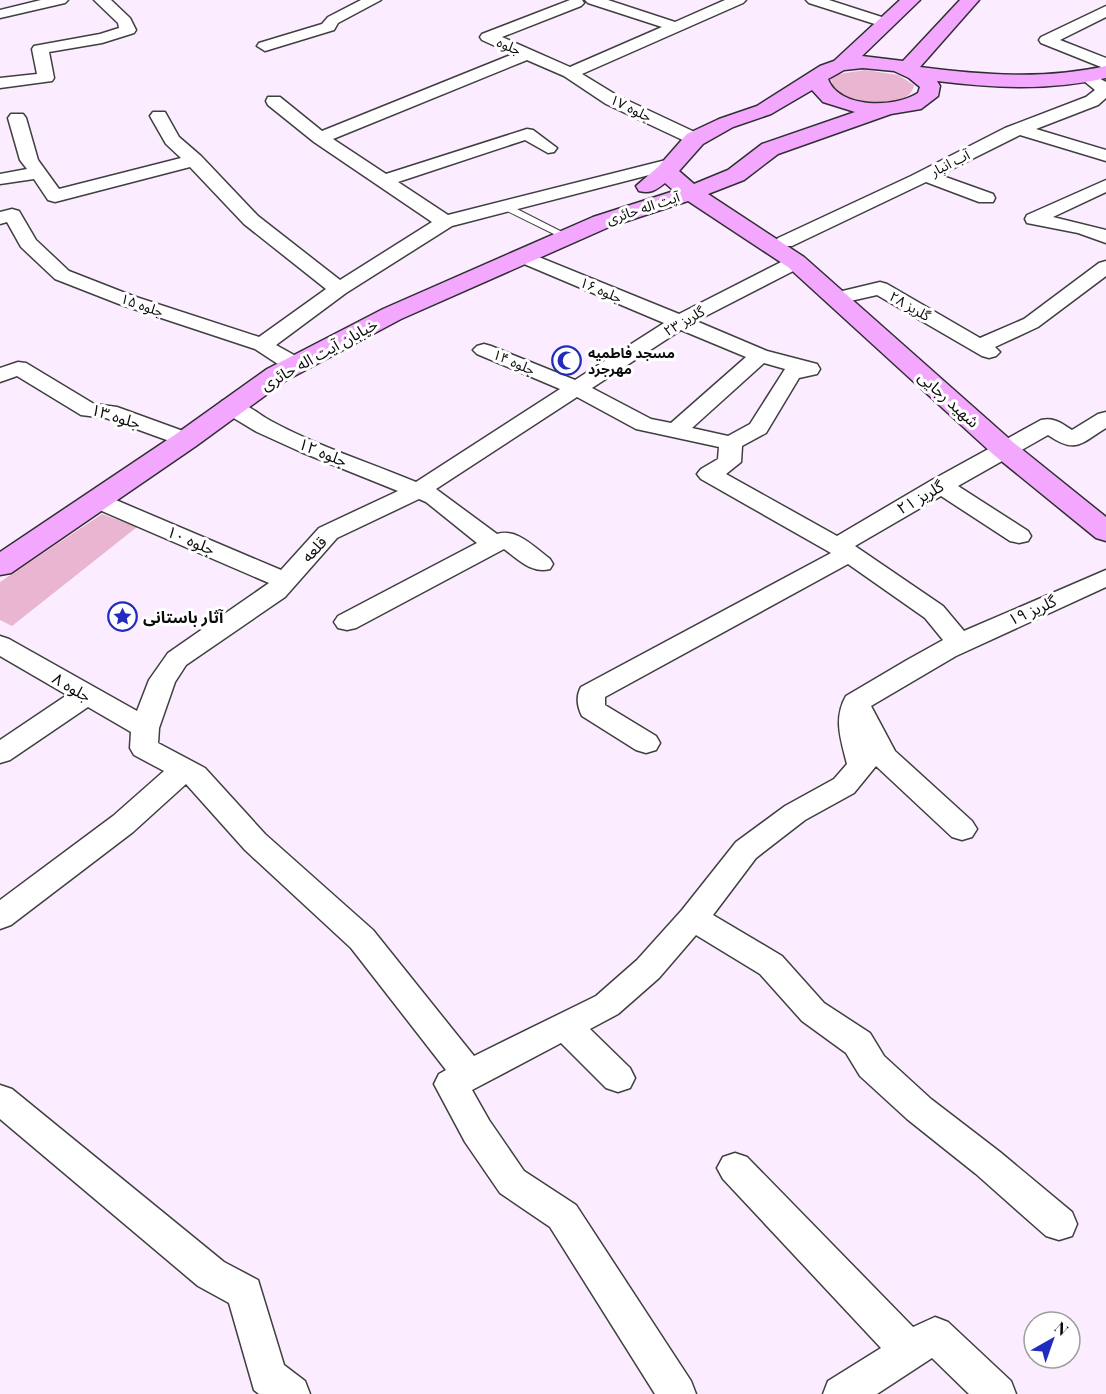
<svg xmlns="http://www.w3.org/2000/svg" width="1106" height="1394" font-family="'Playfair Display','Noto Sans Arabic',serif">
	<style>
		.green { fill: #eab5d1 }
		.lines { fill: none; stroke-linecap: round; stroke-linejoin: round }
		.lane-casing { stroke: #3f3f3f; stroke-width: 2 }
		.street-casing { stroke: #3f3f3f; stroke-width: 3 }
		.secondary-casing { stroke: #2e2e2e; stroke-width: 3 }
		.lane { fill: #fff; fill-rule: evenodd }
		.street { fill: #fff; fill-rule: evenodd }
		.secondary { fill: #f4a7ff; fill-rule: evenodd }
		.labels { text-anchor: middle; stroke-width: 6; stroke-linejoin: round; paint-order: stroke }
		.far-street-label { font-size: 14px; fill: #0c0c0c; stroke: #fff }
		.far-poi-label { font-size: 14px; font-weight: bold; fill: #0c0c0c; stroke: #fff; text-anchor: start }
		.street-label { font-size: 16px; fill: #0c0c0c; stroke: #fff }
		.poi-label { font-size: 16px; font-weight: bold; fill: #0c0c0c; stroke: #fff; text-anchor: start }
	</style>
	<rect width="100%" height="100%" fill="#fbecff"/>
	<path class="green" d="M865 70 898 75 914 85C909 115 834 107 831 79L839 74Z
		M102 514 137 527 12 626 0 620V582Z"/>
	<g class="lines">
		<defs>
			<path id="lane" d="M503 205H509L574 238 566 240 503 209Z"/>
			<path id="street" d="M41 0H68L65 3 0 18V10Z
				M94 0H111L130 18 136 30 134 33 102 43 49 52 54 78 52 81 0 88V78L37 74 32 49 34 46 100 34 119 28 118 23Z
				M361 0H381L338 23 334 30 265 51 257 46 259 43 322 24 328 17Z
				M570 0H582L584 3 581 6 502 37 570 67 662 27 588 3 585 0H608L675 22 725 0H746L743 3 582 74 618 96 701 135 704 139 701 143H689L606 104 564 76 527 60 333 139 386 174 527 129 533 130 557 148 554 152 548 153 525 140 398 182 448 215 674 158 680 159 683 163 680 167 452 226 346 293 276 345 303 360 306 365 303 370 295 371 287 370 255 349 119 304 55 279 21 247 7 222 0 224V212L12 209 19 211 36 240 69 271 133 296 259 337 326 289 244 224 190 167 55 202 48 200 34 179 0 184V174L27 169 20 160 8 118 11 114H23L26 118 38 160 59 189 181 158 166 144 150 116 153 112H165L179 137 201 156 258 216 340 280 432 222 314 142 268 105 266 101 268 97H280L322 131 513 54 482 40 480 37 482 34Z
				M806 0H829L891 20 894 23 891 26H881L809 3Z
				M1106 6V17L1060 40 1106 58V69L1041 43 1039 40 1041 37Z
				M1086 71 1106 82V98L1098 105 1036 129 1106 150V161L1020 135 940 175 993 194 995 198 993 202H979L926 182 792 246H778L775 242 778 238 911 176 1005 128 1086 97 1095 90 1078 76Z
				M1106 180V192L1053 217 1106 230V243L1078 233 1027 223 1025 219 1027 215Z
				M524 251 679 314 789 258H803L806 262 803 266 696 321 767 351 817 364 820 369 817 374 799 378 766 433 742 446 741 462 726 474 837 536 932 480 1041 420C1054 417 1061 423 1072 430L1098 414 1106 412V428C1080 444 1076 454 1048 435L958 486 1028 531 1031 536 1028 541 1019 543 1010 541 941 496 855 546 943 606 964 631 1106 570V587L956 656 871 706 895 751 972 821 977 829 972 837 962 840 952 837 876 766 854 793 805 820 756 858 713 915 782 956 824 1003 870 1033 884 1056 931 1099 1000 1152 1072 1212 1077 1224 1072 1236 1059 1240 1046 1236 976 1174 907 1119 860 1076 846 1053 802 1021 760 974 696 935 659 978 618 1014 590 1029 630 1068 635 1078 630 1088 618 1092 606 1088 561 1043 472 1090 489 1120 524 1171 576 1205 691 1381 696 1394H655L550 1227 500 1193 465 1142 434 1084 439 1074 446 1070 351 948 245 850 186 784 133 832 11 925 0 929V900L113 816 164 771 134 755 130 748 131 732 88 707 10 760 0 763V740L67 695 0 656V636L9 639 137 711 149 680 168 653 269 583 88 505 84 500 88 495 96 493 104 495 281 570 319 528 398 491 301 452 257 432 222 411 219 406 222 401C240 397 256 413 271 421 317 446 368 462 416 482L560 389 477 354 473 350 477 346 484 344 491 346 575 380 664 323 517 261 514 257 517 253ZM681 330 746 357 671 423 651 419 592 388ZM764 363 785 369 750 424 728 436 692 428ZM577 397 636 429 719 447 718 459 701 469 697 474 701 479 831 553 581 687C576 696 577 706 582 716L636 750 646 753 656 750 660 743 656 736 605 705V697L848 564 925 618 943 640 907 660 846 696C833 719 841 740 847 764L834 779 785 806 736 842 682 910 637 960 596 996 474 1056 373 930 265 834 205 768 158 743 159 728 175 682 186 665 285 597 337 538 419 499 426 502 477 543 338 616 334 622 338 628 347 630 356 628 504 549C518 559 531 574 550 569L553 564 550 559C534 547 517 528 497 534L436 489Z
				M1106 261V276L1038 327 995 347 1000 352 996 356 989 358 982 356 877 295 837 304 830 302 827 298 830 294 880 282 887 284 980 338 1024 319 1099 263Z
				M18 362 26 363 94 404 117 407 194 435 197 440 194 445 186 447 106 418 81 415 17 376 0 382V368Z
				M0 1085 12 1089 224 1262 258 1280 284 1365 305 1381 310 1394H259L254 1390 229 1303 198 1286 0 1119Z
				M735 1153 747 1157 913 1327 935 1317 948 1322 1011 1381 1016 1394H969L932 1358 877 1394H823L828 1381 881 1348 723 1179 717 1168 723 1157Z"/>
			<path id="secondary" d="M900 0H920L862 56 903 61 960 0H979L920 67C983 75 1043 80 1106 66V78C1049 91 994 88 937 81L940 86 938 96 921 109 891 114 778 154 744 180 708 194 804 257 1014 443 1106 517V541L1096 538 994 455 788 267 688 201 609 227 401 319 285 381 196 446 11 573 0 575V552L176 434 267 369 383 309 593 217 674 191 665 183C656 190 651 194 639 191L636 186 658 167 687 134 719 119 757 106 820 66 834 61ZM863 68 894 71 909 78 920 87 918 93C895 108 839 109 828 79L844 70ZM812 90 823 102 855 112 762 144 728 170 694 184 679 171 703 144 733 127 771 114Z"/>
		</defs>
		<use href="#lane" class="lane-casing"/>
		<use href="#street" class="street-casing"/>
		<use href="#secondary" class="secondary-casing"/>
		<use href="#lane" class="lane"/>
		<use href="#street" class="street"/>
		<use href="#secondary" class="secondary"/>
	</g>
	<defs>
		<symbol id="mosque-ring" viewBox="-11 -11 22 22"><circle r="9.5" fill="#fff" stroke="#222bbf" stroke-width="1.5"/><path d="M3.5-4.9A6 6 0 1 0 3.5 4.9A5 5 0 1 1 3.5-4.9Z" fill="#222bbf"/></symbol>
		<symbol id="sight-ring" viewBox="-11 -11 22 22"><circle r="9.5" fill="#fff" stroke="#222bbf" stroke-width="1.5"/><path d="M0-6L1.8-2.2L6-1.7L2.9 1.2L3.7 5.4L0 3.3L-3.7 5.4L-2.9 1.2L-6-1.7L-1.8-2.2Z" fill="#222bbf"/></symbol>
	</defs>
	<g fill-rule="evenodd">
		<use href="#mosque-ring" x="550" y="344" width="33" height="33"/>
		<use href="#sight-ring" x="106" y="600" width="33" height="33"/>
	</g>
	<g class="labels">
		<g class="far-street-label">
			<text transform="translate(509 46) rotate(23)" y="5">جلوه</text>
			<text transform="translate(631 108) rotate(26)" y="5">جلوه ۱۷</text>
			<text transform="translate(950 163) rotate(-27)" y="5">آب انبار</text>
			<text transform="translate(643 208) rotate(-18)" y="5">آیت اله حائری</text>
			<text transform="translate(601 290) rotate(23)" y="5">جلوه ۱۶</text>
			<text transform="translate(142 305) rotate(19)" y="5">جلوه ۱۵</text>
			<text transform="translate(910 306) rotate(30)" y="5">گلریز ۲۸</text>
			<text transform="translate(684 321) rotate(-30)" y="5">گلریز ۲۳</text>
			<text transform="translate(514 362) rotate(23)" y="5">جلوه ۱۴</text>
		</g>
		<g class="far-poi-label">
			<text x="588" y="358">مسجد فاطمیه<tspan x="588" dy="16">مهرجرد</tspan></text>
		</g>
		<g class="street-label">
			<text transform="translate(319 354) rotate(-29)" y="6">خیابان آیت اله حائری</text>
			<text transform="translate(949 399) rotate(42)" y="6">شهید رجایی</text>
			<text transform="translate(116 416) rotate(17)" y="6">جلوه ۱۳</text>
			<text transform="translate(323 452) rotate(22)" y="6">جلوه ۱۲</text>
			<text transform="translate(920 497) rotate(-30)" y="6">گلریز ۲۱</text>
			<text transform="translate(191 540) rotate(23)" y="6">جلوه ۱۰</text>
			<text transform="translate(314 549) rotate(-47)" y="6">قلعه</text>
			<text transform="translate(1032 610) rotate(-24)" y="6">گلریز ۱۹</text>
			<text transform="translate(72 687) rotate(30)" y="6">جلوه ۸</text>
		</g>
		<g class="poi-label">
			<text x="143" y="623">آثار باستانی</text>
		</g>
	</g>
	<g transform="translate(1052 1340) rotate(40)"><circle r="28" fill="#ffffff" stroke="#9e9e9e" stroke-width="1.5"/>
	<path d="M0-4.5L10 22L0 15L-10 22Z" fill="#222bbf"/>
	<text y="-9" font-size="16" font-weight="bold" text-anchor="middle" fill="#0c0c0c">N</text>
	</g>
</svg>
